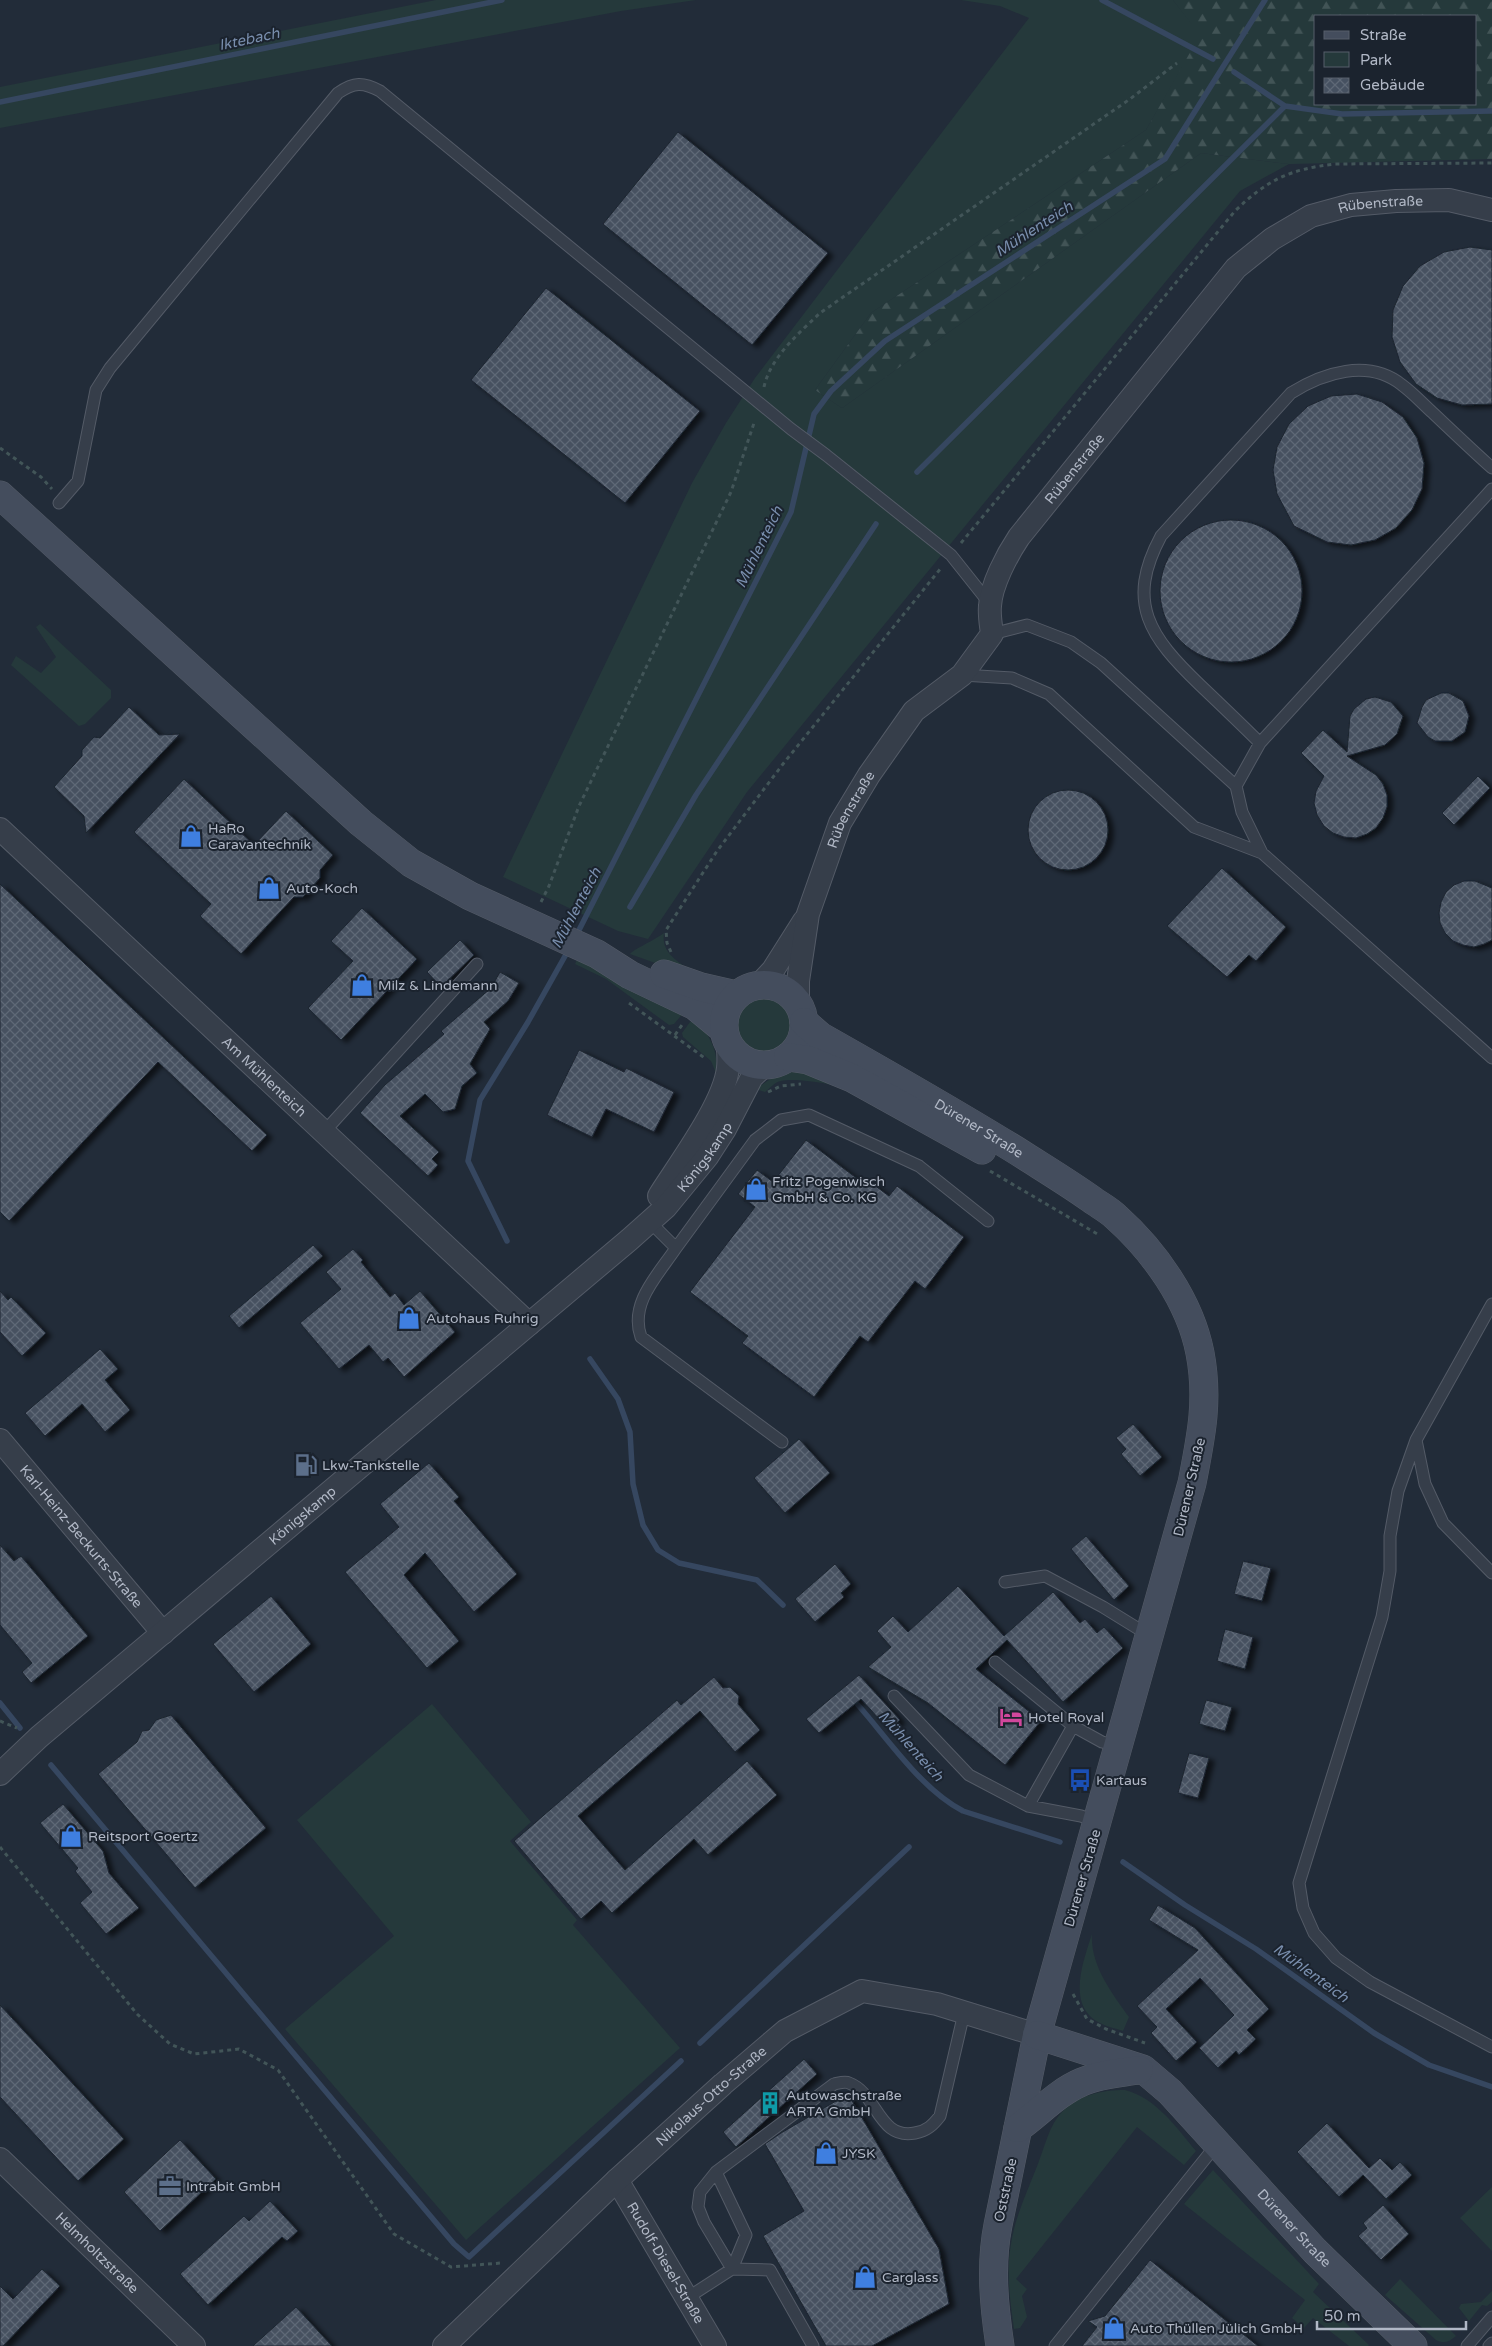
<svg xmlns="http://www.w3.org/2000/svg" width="1492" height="2346" font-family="'Varela Round',sans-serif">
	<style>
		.green { fill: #25393b }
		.forest { fill: url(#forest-firs); fill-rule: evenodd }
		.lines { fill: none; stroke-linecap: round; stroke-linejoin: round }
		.stream { stroke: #364760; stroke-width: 5.5 }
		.building { fill: url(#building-cross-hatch); stroke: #1d2530; filter: url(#shadow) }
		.lane-casing { stroke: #545b67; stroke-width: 13 }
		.street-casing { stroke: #545b67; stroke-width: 24 }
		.secondary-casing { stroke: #545b67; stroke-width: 29 }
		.path { stroke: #425558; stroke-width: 3; stroke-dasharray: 4 4; stroke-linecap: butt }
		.lane { stroke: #363e4a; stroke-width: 11 }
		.street { stroke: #363e4a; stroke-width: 22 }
		.secondary { stroke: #444d5d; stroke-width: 28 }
		.labels { text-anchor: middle; stroke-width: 4; stroke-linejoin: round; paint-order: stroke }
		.street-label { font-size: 14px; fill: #b1b8c6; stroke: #1b232e }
		.poi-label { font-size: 14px; fill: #b1b8c6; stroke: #1b232e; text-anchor: start }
		.water-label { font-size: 15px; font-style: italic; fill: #798ead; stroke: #1b232e }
	</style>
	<defs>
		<pattern id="forest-firs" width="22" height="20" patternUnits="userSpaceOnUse" patternTransform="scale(1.25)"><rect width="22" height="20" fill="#25393b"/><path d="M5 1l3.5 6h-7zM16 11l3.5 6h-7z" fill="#425456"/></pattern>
		<pattern id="building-cross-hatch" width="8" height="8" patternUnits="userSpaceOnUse" patternTransform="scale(1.25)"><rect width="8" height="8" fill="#465161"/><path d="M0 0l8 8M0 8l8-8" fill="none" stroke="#5e6876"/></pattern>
		<filter id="shadow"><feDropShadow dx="5.5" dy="3" stdDeviation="2.5" flood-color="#0009"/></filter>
	</defs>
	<rect width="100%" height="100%" fill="#222c39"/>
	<path class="green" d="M436 0H696L621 11 0 128V87Z
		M961 0H1173L1201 35 1146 130 871 313 815 390 842 408 1201 153 1289 164 1240 191 747 792 648 939 618 931 503 877 692 483 726 423 755 378 1029 18 1000 6Z
		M40 624 111 690V698L85 724 79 726 11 665 16 656 41 673 56 657 36 627Z
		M664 933C661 953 677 960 691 971L658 964 630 954C634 949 655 940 664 933Z
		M578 958 685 1011 674 1024 669 1025 606 979 575 964Z
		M733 1026a29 29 0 1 1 58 0a29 29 0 1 1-58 0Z
		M697 1019C710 1037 719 1052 716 1073L711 1061 683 1037 682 1033 690 1022Z
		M798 1070 862 1091C843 1087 799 1077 781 1081 775 1082 770 1088 765 1092L756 1089 773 1077Z
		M432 1704 531 1822 510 1841 577 1920 573 1925 680 2048 466 2240 285 2029 394 1936 297 1820Z
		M1092 1934C1090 1965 1112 1993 1129 2017L1123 2031C1115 2028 1107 2027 1100 2023 1066 2006 1083 1962 1092 1934Z
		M1125 2090C1156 2098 1176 2127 1196 2151L1184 2165 1137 2127 1016 2279 1027 2289 1022 2296 1027 2317 1020 2328 1014 2329C1010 2301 1006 2272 1011 2244 1015 2216 1029 2188 1039 2161 1045 2145 1050 2124 1062 2112 1078 2095 1102 2090 1125 2090Z
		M1213 2170 1319 2284 1313 2292 1369 2345 1368 2346H1349L1313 2318 1304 2328 1292 2318 1305 2300 1184 2204Z
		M1492 2187V2251L1460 2218Z
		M1400 2279 1456 2336C1449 2342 1444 2344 1436 2340L1385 2295Z
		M1492 2291V2302L1487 2306 1482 2305 1469 2321 1459 2308 1461 2304 1481 2302Z"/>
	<path class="forest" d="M1173 0H1492V159L1289 164 1201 153 842 408 815 390 871 313 1146 130 1200 35ZM1316 16H1476V104H1316Z"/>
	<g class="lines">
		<path class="stream" d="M1102 0 1213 59
			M1234 72 1285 106 1342 114 1492 111
			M0 102 502 0
			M917 472 1285 106
			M630 907 696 795 876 524
			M576 936 791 512 814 414 831 391 885 341 1165 159 1265 0
			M507 1241 468 1161 480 1100 528 1022 569 949
			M590 1359 618 1399 630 1432 633 1484 643 1525 658 1550 679 1563 757 1580 783 1605
			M0 1703 20 1728
			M858 1705C889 1740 921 1789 963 1811L1060 1842
			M51 1765 454 2244 469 2257 681 2061
			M1123 1862 1185 1905 1256 1949 1374 2033 1429 2065 1492 2087
			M700 2043 909 1847"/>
	</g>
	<path class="building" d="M678 132 828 253 752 345 603 224Z
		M1470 247 1492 250V404L1462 405 1437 398 1416 384 1400 362 1392 337 1393 310 1403 286 1420 266 1444 252Z
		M546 288 700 411 625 503 471 380Z
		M1357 394 1382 402 1403 417 1417 438 1424 463 1422 489 1412 510 1396 528 1375 540 1351 545 1327 542 1294 526 1277 494 1273 470 1277 447 1289 424 1308 406 1331 396Z
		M1160 591a71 71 0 1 1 142 0a71 71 0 1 1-142 0Z
		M1441 693H1449L1463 701 1469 716 1465 732 1452 741H1435L1428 737 1417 723 1422 707 1426 700Z
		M1375 697 1391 702 1403 716 1397 734 1385 745 1347 756 1376 775 1383 784 1387 795V807L1383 818 1376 828 1367 834 1356 838 1344 837 1333 833 1324 826 1317 815 1314 803 1316 791 1324 776 1301 753 1323 730 1347 752 1350 716 1354 709 1366 699Z
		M129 707 159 735 180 734 86 833 84 816 54 787 82 756V750L94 737 100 738Z
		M1478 776 1490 788 1454 825 1442 813Z
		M184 779 254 845 286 811 333 855 320 870V878L303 897H294L241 954 200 916 211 904 134 832Z
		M1028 830a40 40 0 1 1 80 0a40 40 0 1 1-80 0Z
		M1222 868 1286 927 1256 961 1249 955 1227 977 1167 926Z
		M1464 881H1475L1492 888V940L1484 944 1474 947 1463 945 1453 941 1445 933 1440 923 1439 913 1441 902 1446 892 1454 885Z
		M0 884 267 1135 252 1151 158 1062 9 1221 0 1212Z
		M362 908 417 959 341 1040 308 1008 353 961 331 941Z
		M460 940 474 955 441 987 427 972Z
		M500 972 519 983 508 1001 484 1022 490 1029 470 1064 477 1073 462 1086 455 1109 443 1112 425 1094 400 1116 439 1152 432 1159 438 1165 428 1176 360 1113 385 1085 444 1034 441 1031 491 988Z
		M579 1050 624 1072 626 1068 674 1092 654 1132 606 1109 592 1137 547 1115Z
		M806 1140 863 1183 866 1179 889 1196 897 1186 964 1237 925 1289 915 1281 868 1342 860 1336 814 1397 742 1343 748 1336 690 1292 755 1207 738 1194 757 1170 773 1182Z
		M313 1245 323 1256 239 1328 229 1316Z
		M353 1249 363 1260 361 1262 390 1297 395 1293 404 1305 420 1291 455 1332 404 1377 388 1358 383 1362 369 1345 339 1369 300 1323 341 1289 326 1272Z
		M0 1291 8 1300 11 1297 46 1333 22 1356 0 1332Z
		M100 1349 118 1369 105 1380 130 1410 105 1432 82 1404 45 1436 25 1413Z
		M1133 1424 1162 1457 1140 1476 1121 1454 1126 1449 1116 1438Z
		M799 1439 830 1473 785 1513 754 1478Z
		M429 1463 459 1497 454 1501 517 1574 474 1612 425 1553 404 1575 459 1641 427 1668 345 1572 399 1527 380 1504Z
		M1086 1536 1129 1586 1114 1600 1071 1549Z
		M0 1545 14 1561 21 1556 88 1636 31 1683 22 1672 32 1663 0 1625Z
		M1243 1561 1271 1568 1262 1601 1234 1594Z
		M835 1564 851 1584 841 1593 844 1597 815 1622 795 1599Z
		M958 1586 1004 1636 1053 1592 1080 1623 1085 1619 1097 1633 1104 1627 1123 1648 1063 1702 1007 1640 976 1669 1041 1721 1005 1765 928 1703 868 1667 891 1647 877 1631 893 1616 908 1632Z
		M271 1596 311 1644 254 1692 213 1644Z
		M1225 1629 1253 1637 1245 1669 1217 1661Z
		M859 1675 900 1720 889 1730 861 1699 819 1733 806 1719Z
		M714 1677 723 1688 730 1687 739 1696 738 1704 760 1730 735 1752 700 1711 578 1816 625 1870 747 1761 777 1795 708 1855 694 1839 612 1913 601 1901 581 1919 514 1841 677 1700 681 1705Z
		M1206 1700 1232 1707 1225 1731 1199 1724Z
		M171 1715 266 1828 195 1888 98 1774 137 1742 142 1731 149 1730 156 1720Z
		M1189 1753 1209 1758 1198 1798 1178 1793Z
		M63 1804 103 1851 109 1873 139 1908 106 1934 80 1903 92 1892 75 1871 78 1868 40 1823Z
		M1158 1905 1195 1928 1269 2009 1247 2030 1256 2039 1239 2055 1236 2051 1218 2068 1199 2048 1234 2015 1200 1978 1166 2009 1197 2042 1176 2061 1151 2033 1157 2027 1137 2006 1198 1950 1149 1920Z
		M0 2005 124 2139 78 2181 0 2097Z
		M804 2059 817 2074 736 2147 723 2132Z
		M848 2094 939 2249 949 2304 872 2346H826L763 2236 804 2211 765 2144 781 2133Z
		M1327 2123 1369 2168 1380 2158 1392 2170 1400 2162 1412 2175 1386 2199 1363 2175 1339 2197 1297 2152Z
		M180 2140 216 2179 160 2231 124 2192Z
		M270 2201 298 2231 287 2241 282 2237 208 2305 180 2274 244 2216 249 2221Z
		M1383 2205 1409 2234 1381 2260 1358 2236 1367 2228 1363 2223Z
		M1150 2260 1258 2346H1082L1097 2327 1088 2321 1105 2316Z
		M42 2269 60 2286 3 2346H0V2286L13 2299Z
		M296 2307 332 2346H253Z"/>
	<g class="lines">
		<defs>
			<path id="lane" d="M1492 489 1260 743 1236 786 1242 812 1262 853 1492 1058
				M59 503 78 481 96 390 110 368 338 93C354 82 363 82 380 91L791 429 826 455 951 555 990 604
				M992 634 1027 625 1071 642 1101 663 1236 786
				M962 675 1012 678 1049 694 1194 827 1262 853
				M1260 743C1240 723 1220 704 1200 685 1150 637 1125 603 1161 536L1291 393C1323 373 1368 358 1402 385 1413 393 1423 404 1433 413 1453 432 1472 450 1492 468
				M324 1132 477 964
				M650 1222 676 1248C658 1275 629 1303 641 1337L782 1442
				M676 1248 755 1140 781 1120 809 1115 919 1166 988 1221
				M1492 1304 1416 1440 1398 1491 1390 1536V1571L1382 1617 1299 1883 1303 1908 1314 1933 1336 1958 1370 1982 1492 2047
				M1416 1440 1425 1484 1443 1523 1492 1573
				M1005 1582 1045 1576 1103 1607 1150 1636
				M995 1662 1073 1726 1028 1806
				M894 1696 969 1775 1028 1806 1081 1816 1098 1822
				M1073 1726 1102 1742 1119 1746
				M687 2298 732 2269 746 2235 716 2172
				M813 2346 770 2270 732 2269 704 2222 698 2207 700 2192 716 2172 834 2084C839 2083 845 2081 849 2083 878 2094 878 2140 915 2133 927 2131 933 2125 940 2116L964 2013
				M1055 2346 1217 2144
				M1467 2346 1492 2317
				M1489 2346 1492 2343"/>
			<g id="street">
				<path id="s1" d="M0 829 529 1324"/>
				<path d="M759 985 773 970 804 921"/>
				<path id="s2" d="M798 1004V981L808 914 840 823 869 775 914 711 962 675 992 634C991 625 989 615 990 606 991 585 1007 555 1019 537L1236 268 1272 239 1311 216 1351 205 1396 201 1449 200 1492 210"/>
				<path d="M659 1196C679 1164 724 1104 728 1068 729 1060 728 1052 728 1045"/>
				<path id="s3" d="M0 1440 163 1633"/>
				<path id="s4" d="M0 1774 39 1737 629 1240 666 1207 707 1157 725 1129 752 1077 765 1065"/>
				<path id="s5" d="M0 2159 194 2346"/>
				<path id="s6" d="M617 2180 715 2346"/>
				<path id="s7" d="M444 2346 617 2180 723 2084 785 2031 862 1991 937 2004 1037 2035"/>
			</g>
			<g id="secondary">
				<path d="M0 495 361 823 411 863 470 896 597 954 630 975 695 1006 723 1029"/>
				<path d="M664 974 701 987 736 995"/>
				<circle cx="764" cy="1025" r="40"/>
				<path id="s8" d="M804 1022 820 1036C889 1075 958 1114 1025 1156 1047 1170 1070 1184 1091 1199 1099 1205 1109 1210 1116 1217 1154 1251 1190 1301 1200 1353 1209 1400 1201 1437 1192 1483L1037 2035 998 2225C990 2265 994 2306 1000 2346"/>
				<path d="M788 1057 808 1060 852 1078 982 1150"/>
				<path id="s9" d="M1037 2035 1143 2069 1170 2092 1315 2251 1413 2346"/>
				<path d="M1018 2128C1039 2113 1058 2092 1082 2082 1100 2074 1120 2073 1139 2070"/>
			</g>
		</defs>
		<use href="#lane" class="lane-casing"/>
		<use href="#street" class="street-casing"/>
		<use href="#secondary" class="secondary-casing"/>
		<path class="path" d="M764 387C770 358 799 333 820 313L1130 99 1177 63
			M0 448 41 477 52 489
			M961 543 1235 211C1267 180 1290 169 1335 164L1492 163
			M541 902 549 886 579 806 731 492 755 420
			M671 952 667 943 666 930 717 851 783 764 941 568
			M629 1003 706 1059
			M675 1035 682 1025
			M768 1092 781 1086 801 1084
			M990 1171 1099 1235
			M0 1721 17 1728
			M0 1847 137 2014 170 2044 194 2054 239 2049 278 2070 394 2234 451 2267 501 2263
			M1073 1994 1087 2019 1106 2029 1145 2043"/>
		<use href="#lane" class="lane"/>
		<use href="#street" class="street"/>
		<use href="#secondary" class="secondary"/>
	</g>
	<defs>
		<symbol id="shop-bare" viewBox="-9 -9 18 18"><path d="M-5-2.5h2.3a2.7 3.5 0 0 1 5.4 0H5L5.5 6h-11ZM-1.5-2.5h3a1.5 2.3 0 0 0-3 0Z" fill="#3f7fe0" stroke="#1b232e" stroke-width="2.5" paint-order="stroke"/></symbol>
		<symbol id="fuel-bare" viewBox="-9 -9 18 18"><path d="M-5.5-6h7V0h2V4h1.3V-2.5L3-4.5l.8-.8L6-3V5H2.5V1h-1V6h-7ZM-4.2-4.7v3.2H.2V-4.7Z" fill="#5c6f8a" stroke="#1b232e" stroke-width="2.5" paint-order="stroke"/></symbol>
		<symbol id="hotel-bare" viewBox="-9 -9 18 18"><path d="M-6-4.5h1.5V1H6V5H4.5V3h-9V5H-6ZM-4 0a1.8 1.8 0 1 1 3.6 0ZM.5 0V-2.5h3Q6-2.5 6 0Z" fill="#d1479c" stroke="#1b232e" stroke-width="2.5" paint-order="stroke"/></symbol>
		<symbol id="bus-bare" viewBox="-9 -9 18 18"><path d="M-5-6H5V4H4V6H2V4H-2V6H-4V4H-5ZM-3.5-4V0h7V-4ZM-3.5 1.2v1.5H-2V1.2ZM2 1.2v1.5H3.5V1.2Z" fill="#1a4fb4" stroke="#1b232e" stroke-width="2.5" paint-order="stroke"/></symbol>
		<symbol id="building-bare" viewBox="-9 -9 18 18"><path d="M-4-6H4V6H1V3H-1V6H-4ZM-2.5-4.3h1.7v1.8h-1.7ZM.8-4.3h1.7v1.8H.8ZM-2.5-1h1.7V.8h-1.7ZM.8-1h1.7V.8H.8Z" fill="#0f9aa8" stroke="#1b232e" stroke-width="2.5" paint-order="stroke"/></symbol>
		<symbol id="office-bare" viewBox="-9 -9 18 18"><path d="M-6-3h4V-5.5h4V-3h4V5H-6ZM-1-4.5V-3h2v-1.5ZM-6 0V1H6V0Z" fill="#5c6f8a" stroke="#1b232e" stroke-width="2.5" paint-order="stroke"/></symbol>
	</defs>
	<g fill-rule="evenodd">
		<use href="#shop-bare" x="175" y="820" width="32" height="32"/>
		<use href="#shop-bare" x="253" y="872" width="32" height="32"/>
		<use href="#shop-bare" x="346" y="969" width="32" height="32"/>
		<use href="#shop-bare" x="740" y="1173" width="32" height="32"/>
		<use href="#shop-bare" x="393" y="1302" width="32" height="32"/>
		<use href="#fuel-bare" x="290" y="1449" width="32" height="32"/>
		<use href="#hotel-bare" x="995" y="1701" width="32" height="32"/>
		<use href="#bus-bare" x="1064" y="1764" width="32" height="32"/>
		<use href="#shop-bare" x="55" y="1820" width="32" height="32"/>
		<use href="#building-bare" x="754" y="2087" width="32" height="32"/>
		<use href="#shop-bare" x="810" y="2137" width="32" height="32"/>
		<use href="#office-bare" x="154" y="2170" width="32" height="32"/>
		<use href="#shop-bare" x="849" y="2261" width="32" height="32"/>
		<use href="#shop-bare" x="1098" y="2312" width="32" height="32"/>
	</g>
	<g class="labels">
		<g class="street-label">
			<text dy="5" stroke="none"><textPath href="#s2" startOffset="1044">Rübenstraße</textPath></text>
			<text dy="5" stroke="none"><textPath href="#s2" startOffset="624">Rübenstraße</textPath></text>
			<text dy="5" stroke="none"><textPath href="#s2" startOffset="204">Rübenstraße</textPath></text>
			<text dy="5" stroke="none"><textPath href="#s1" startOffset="362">Am Mühlenteich</textPath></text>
			<text dy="5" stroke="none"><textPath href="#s8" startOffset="205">Dürener Straße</textPath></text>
			<text dy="5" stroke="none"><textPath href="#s4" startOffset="938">Königskamp</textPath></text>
			<text transform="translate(1189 1487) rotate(-77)" y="5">Dürener Straße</text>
			<text dy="5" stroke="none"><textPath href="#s4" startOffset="398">Königskamp</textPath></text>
			<text dy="5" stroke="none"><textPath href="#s3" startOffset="126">Karl-Heinz-Beckurts-Straße</textPath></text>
			<text transform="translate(1082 1878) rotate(-74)" y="5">Dürener Straße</text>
			<text dy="5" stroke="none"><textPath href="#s7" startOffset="366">Nikolaus-Otto-Straße</textPath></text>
			<text transform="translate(1005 2190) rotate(-78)" y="5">Oststraße</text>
			<text dy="5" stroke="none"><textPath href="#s9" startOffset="331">Dürener Straße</textPath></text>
			<text dy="5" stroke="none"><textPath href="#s5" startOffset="135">Helmholtzstraße</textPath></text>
			<text dy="5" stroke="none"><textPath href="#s6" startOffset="96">Rudolf-Diesel-Straße</textPath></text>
		</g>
		<g class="poi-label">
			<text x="208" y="833">HaRo<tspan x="208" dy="16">Caravantechnik</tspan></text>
			<text x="286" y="893">Auto-Koch</text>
			<text x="378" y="990">Milz &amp; Lindemann</text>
			<text x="772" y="1186">Fritz Pogenwisch<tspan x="772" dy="16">GmbH &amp; Co. KG</tspan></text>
			<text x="426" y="1323">Autohaus Ruhrig</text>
			<text x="322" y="1470">Lkw-Tankstelle</text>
			<text x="1028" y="1722">Hotel Royal</text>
			<text x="1096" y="1785">Kartaus</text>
			<text x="88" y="1841">Reitsport Goertz</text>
			<text x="786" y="2100">Autowaschstraße<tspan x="786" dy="16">ARTA GmbH</tspan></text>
			<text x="842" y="2158">JYSK</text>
			<text x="186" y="2191">Intrabit GmbH</text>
			<text x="882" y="2282">Carglass</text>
			<text x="1130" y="2333">Auto Thüllen Jülich GmbH</text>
		</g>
		<g class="water-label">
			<text transform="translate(249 39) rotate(-12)" y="5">Iktebach</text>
			<text transform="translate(1034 229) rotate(-33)" y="5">Mühlenteich</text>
			<text transform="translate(759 547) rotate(-64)" y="5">Mühlenteich</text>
			<text transform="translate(576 908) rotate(-62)" y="5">Mühlenteich</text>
			<text transform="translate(911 1746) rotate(48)" y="5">Mühlenteich</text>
			<text transform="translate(1311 1973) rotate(36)" y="5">Mühlenteich</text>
		</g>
	</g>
	<rect x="1314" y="15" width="162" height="90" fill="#1b232e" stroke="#575f6b"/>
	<rect x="1324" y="31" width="25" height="8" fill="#444d5d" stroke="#575f6b"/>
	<text x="1360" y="40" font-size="15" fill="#b1b8c6">Straße</text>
	<rect x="1324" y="52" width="25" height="15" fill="#25393b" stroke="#575f6b"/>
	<text x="1360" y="65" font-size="15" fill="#b1b8c6">Park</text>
	<rect x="1324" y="78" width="25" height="15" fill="url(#building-cross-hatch)" stroke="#575f6b"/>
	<text x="1360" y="90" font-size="15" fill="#b1b8c6">Gebäude</text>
	<path d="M1317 2321v8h149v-8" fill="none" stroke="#b1b8c6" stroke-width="2.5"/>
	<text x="1324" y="2321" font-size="15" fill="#b1b8c6" stroke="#1b232e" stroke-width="4" paint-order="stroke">50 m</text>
</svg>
